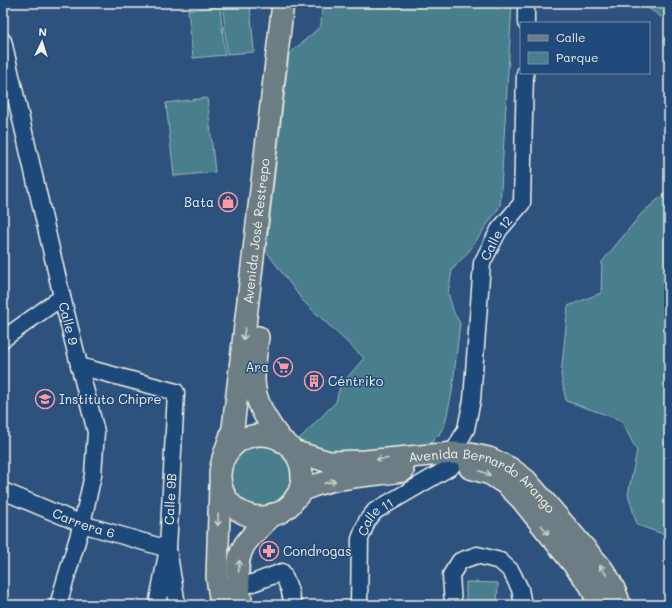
<svg xmlns="http://www.w3.org/2000/svg" width="672" height="608" font-family="Mali,sans-serif">
	<style>
		.green { fill: #497e8d; stroke: #9eb8ba }
		.lines { fill: none; stroke-linecap: round; stroke-linejoin: round }
		.minor-casing { stroke: #f4f1e8; stroke-width: 19 }
		.major-casing { stroke: #f4f1e8; stroke-width: 24 }
		.minor { stroke: #1f4a7a; stroke-width: 16 }
		.major { stroke: #6c7e84; stroke-width: 21 }
		.oneway { stroke: #cbceca }
		.labels { text-anchor: middle; stroke-width: 3; stroke-linejoin: round; paint-order: stroke }
		.poi-label { font-size: 13px; fill: #f4f1e8; stroke: #1f4a7a; text-anchor: start }
		.street-label { font-size: 13px; fill: #f4f1e8; stroke: #1f4a7a }
	</style>
	<rect width="100%" height="100%" fill="#2e527e"/>
	<filter id="ink" filterUnits="userSpaceOnUse"><feTurbulence type="fractalNoise" baseFrequency=".025" numOctaves="2"/><feDisplacementMap in="SourceGraphic" scale="8" xChannelSelector="R" yChannelSelector="G"/><feConvolveMatrix kernelMatrix="1 2 1 2 8 2 1 2 1" color-interpolation-filters="sRGB"/></filter>
	<g filter="url(#ink)">
		<path class="green" d="M322 3H512L500 206 469 251 452 270 448 293 454 313 460 323 452 392 445 424 438 436 426 448 336 458 294 444 336 402 340 386 364 358 303 301 266 251 289 54 321 26Z
			M640 3H669V22Z
			M250 5 254 52 227 54 223 7Z
			M220 7 225 55 193 58 188 10Z
			M207 98 215 172 174 176 166 103Z
			M669 190V536L637 525 628 494 637 451 621 420 566 401 561 375 568 306 601 293 602 262 642 213Z
			M229 476a31 31 0 1 1 62 0a31 31 0 1 1-62 0Z
			M466 582 498 583 497 605H466Z"/>
		<g class="lines">
			<defs>
				<g id="minor">
					<path d="M526 23V3"/>
					<path id="s1" d="M3 41 62 297 96 432 93 475 82 524 58 605"/>
					<path d="M3 339 62 297"/>
					<path d="M79 366 176 392 168 549 177 605"/>
					<path id="s2" d="M453 453 466 429 472 400 482 263 499 230 522 203 525 73"/>
					<path id="s3" d="M3 491 82 524 168 549 157 605"/>
					<path d="M239 588 282 572 289 588 293 605"/>
					<path id="s4" d="M359 605 360 539 367 521 375 511 452 466"/>
					<path d="M453 605 451 575 460 561 477 555 500 561 511 571 520 589 523 605"/>
				</g>
				<g id="major">
					<path d="M258 337C256 352 254 367 254 381 255 404 269 425 283 442"/>
					<circle cx="261" cy="476" r="41"/>
					<path id="s5" d="M293 451 329 462 365 461 453 453 470 454 489 458 510 468 526 480 601 567C610 579 616 591 620 605"/>
					<path id="s6" d="M223 458 233 428 283 3"/>
					<path d="M470 468 490 474 507 485 521 499 590 585 599 605"/>
					<path d="M220 484 217 577 221 605"/>
					<path d="M295 498C298 496 301 492 304 490 328 477 376 475 403 471"/>
					<path d="M242 605C238 586 234 561 245 544 253 533 264 524 273 514"/>
				</g>
			</defs>
			<use href="#minor" class="minor-casing"/>
			<use href="#major" class="major-casing"/>
			<use href="#minor" class="minor"/>
			<use href="#major" class="major"/>
		</g>
		<defs><path id="oneway-shaft" d="M-6 0H5M1.5-3L5.5 0L1.5 3" fill="none" stroke-width="1.6" stroke-linecap="round" stroke-linejoin="round"/></defs>
		<g class="oneway">
			<use href="#oneway-shaft" transform="translate(244 334) rotate(97)"/>
			<use href="#oneway-shaft" transform="translate(382 459) rotate(175)"/>
			<use href="#oneway-shaft" transform="translate(485 473) rotate(22)"/>
			<use href="#oneway-shaft" transform="translate(330 482) rotate(-13)"/>
			<use href="#oneway-shaft" transform="translate(218 520) rotate(92)"/>
			<use href="#oneway-shaft" transform="translate(545 530) rotate(51)"/>
			<use href="#oneway-shaft" transform="translate(239 566) rotate(-85)"/>
			<use href="#oneway-shaft" transform="translate(603 570) rotate(-126)"/>
		</g>
	</g>
	<defs>
		<symbol id="shop-ring" viewBox="-11 -11 22 22"><circle r="9.5" fill="#1f4a7a" stroke="#ff9aa2" stroke-width="1.5"/><path d="M-5-2.5h2.3a2.7 3.5 0 0 1 5.4 0H5L5.5 6h-11ZM-1.5-2.5h3a1.5 2.3 0 0 0-3 0Z" fill="#ff9aa2"/></symbol>
		<symbol id="supermarket-ring" viewBox="-11 -11 22 22"><circle r="9.5" fill="#1f4a7a" stroke="#ff9aa2" stroke-width="1.5"/><path d="M-6-5.5h2.5l.6 2H6L4.5 2H-2.5L-4.4-4H-6ZM-1.5 3.2a1.3 1.3 0 1 0 .1 0ZM3 3.2a1.3 1.3 0 1 0 .1 0Z" fill="#ff9aa2"/></symbol>
		<symbol id="building-ring" viewBox="-11 -11 22 22"><circle r="9.5" fill="#1f4a7a" stroke="#ff9aa2" stroke-width="1.5"/><path d="M-4-6H4V6H1V3H-1V6H-4ZM-2.5-4.3h1.7v1.8h-1.7ZM.8-4.3h1.7v1.8H.8ZM-2.5-1h1.7V.8h-1.7ZM.8-1h1.7V.8H.8Z" fill="#ff9aa2"/></symbol>
		<symbol id="school-ring" viewBox="-11 -11 22 22"><circle r="9.5" fill="#1f4a7a" stroke="#ff9aa2" stroke-width="1.5"/><path d="M0-5L7-2L0 1L-7-2ZM-4 1L0 2.5L4 1V4Q0 6-4 4Z" fill="#ff9aa2"/></symbol>
		<symbol id="pharmacy-ring" viewBox="-11 -11 22 22"><circle r="9.5" fill="#1f4a7a" stroke="#ff9aa2" stroke-width="1.5"/><path d="M-2-6h4v4h4v4h-4v4h-4v-4h-4v-4h4Z" fill="#ff9aa2"/></symbol>
	</defs>
	<g fill-rule="evenodd">
		<use href="#shop-ring" x="217" y="191" width="22" height="22"/>
		<use href="#supermarket-ring" x="272" y="356" width="22" height="22"/>
		<use href="#building-ring" x="303" y="370" width="22" height="22"/>
		<use href="#school-ring" x="34" y="388" width="22" height="22"/>
		<use href="#pharmacy-ring" x="258" y="540" width="22" height="22"/>
	</g>
	<g class="labels">
		<g class="poi-label">
			<text x="214" y="207" text-anchor="end">Bata</text>
			<text x="269" y="372" text-anchor="end">Ara</text>
			<text x="328" y="386">Céntriko</text>
			<text x="59" y="404">Instituto Chipre</text>
			<text x="283" y="556">Condrogas</text>
		</g>
		<g class="street-label">
			<text dy="5" stroke="none"><textPath href="#s6" startOffset="230">Avenida José Restrepo</textPath></text>
			<text dy="5" stroke="none"><textPath href="#s2" startOffset="223">Calle 12</textPath></text>
			<text dy="5" stroke="none"><textPath href="#s1" startOffset="290">Calle 9</textPath></text>
			<text dy="5" stroke="none"><textPath href="#s5" startOffset="200">Avenida Bernardo Arango</textPath></text>
			<text transform="translate(170 499) rotate(-87)" y="5">Calle 9B</text>
			<text dy="5" stroke="none"><textPath href="#s4" startOffset="94">Calle 11</textPath></text>
			<text dy="5" stroke="none"><textPath href="#s3" startOffset="87">Carrera 6</textPath></text>
		</g>
	</g>
	<rect width="672" height="608" fill="none" stroke="#1f4a7a" stroke-width="16"/>
	<rect x="8" y="8" width="656" height="592" fill="none" stroke="#f4f1e8" stroke-width="1.5" filter="url(#ink)"/>
	<rect x="520" y="22" width="130" height="52" fill="#1f4a7a" stroke="#748da6"/>
	<rect x="528" y="35" width="20" height="6" fill="#6c7e84" stroke="#748da6"/>
	<text x="556" y="42" font-size="12" fill="#f4f1e8">Calle</text>
	<rect x="528" y="52" width="20" height="12" fill="#497e8d" stroke="#748da6"/>
	<text x="556" y="62" font-size="12" fill="#f4f1e8">Parque</text>
	<g transform="translate(42 42) rotate(4)" stroke="#1f4a7a" stroke-width="3" paint-order="stroke">
	<path d="M0-3L7 15L0 10L-7 15Z" fill="#f4f1e8"/>
	<text y="-6" font-size="11" font-weight="bold" text-anchor="middle" fill="#f4f1e8">N</text>
	</g>
</svg>
